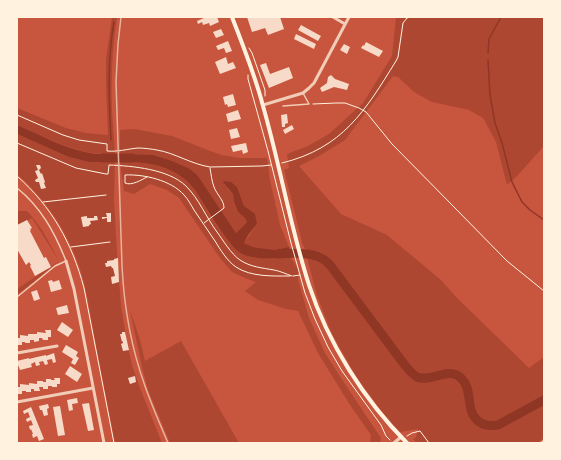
<svg xmlns="http://www.w3.org/2000/svg" width="561" height="460" font-family="Literata,serif">
	<style>
		.green { fill: #ae4732 }
		.water { fill: #8f3625 }
		.lines { fill: none; stroke-linecap: round; stroke-linejoin: round }
		.stream { stroke: #8f3625; stroke-width: 1.5 }
		.river { stroke: #8f3625; stroke-width: 9 }
		.building { fill: #f7dbc8 }
		.path { stroke: #fff3e0; stroke-width: 1 }
		.service { stroke: #f1ccb7; stroke-width: 1.5 }
		.minor { stroke: #f1ccb7; stroke-width: 3 }
		.tertiary { stroke: #f1ccb7; stroke-width: 3.5 }
		.secondary { stroke: #fff3e0; stroke-width: 4 }
		.rail { stroke: #e9b49f; stroke-width: 1.5 }
	</style>
	<rect width="100%" height="100%" fill="#c8553d"/>
	<path class="green" d="M112 17H117C112 48 111 79 112 111 113 125 114 140 115 154 82 157 47 138 17 125V108L66 128 86 133 108 135 106 85V59Z
		M396 17H544V146L517 176 507 185 496 142 483 118 469 110 432 102 414 92 398 77 393 76 345 140 319 156 299 166 341 214 387 235 441 280 456 297 529 368 544 357V438L537 443H417L413 439 416 437 418 429 400 432 383 413 357 378 332 334 317 296 304 246H303L284 170 289 168 287 154 308 146 329 134 363 103 392 56Z
		M134 129 172 136 210 151 222 155 240 158H267L270 180 280 225 289 247 275 250 253 247 244 243 257 224 244 206 237 187 227 188 233 194 234 203 238 212 244 217 247 222 236 233 198 176 120 154V130Z
		M17 134 69 157 89 162H115L114 199 117 253 121 306 127 342 132 365 140 388 162 443H115C108 407 101 371 94 335 91 319 89 303 85 287 75 243 51 204 17 174Z
		M120 162C147 161 178 166 195 190 204 203 210 219 221 231 223 234 227 237 230 240 234 244 242 254 247 256 259 260 278 258 290 257L299 270 298 279 309 318 325 353 341 378 381 438 380 443H370L371 435 350 405 318 353 298 311 286 309 258 300 245 291 256 282 245 278 232 272 220 258 179 198 167 190 150 184 134 194 124 191Z
		M17 211H27C41 225 50 244 59 261L17 295V289L59 261 32 218 17 226Z
		M130 310 140 340 145 361 181 341 239 443H170L148 390 142 367Z"/>
	<path class="water" d="M17 125C47 138 81 158 115 154V162H89L69 157 17 134Z
		M120 154 153 155 172 161 190 169 198 176 236 233 247 222 244 217 238 212 234 202 233 194 223 182 224 181 231 182 237 187 244 206 255 214 257 224 248 235 244 243 253 247 275 250 289 247 290 257C277 258 260 260 247 256 237 253 231 244 225 236 213 221 205 205 195 190 178 166 147 161 120 162Z"/>
	<g class="lines">
		<path class="stream" d="M488 53 489 39 501 17
			M488 60 490 95 495 123 502 143 512 182 522 202 530 210 544 220
			M111 140C109 100 107 61 114 22"/>
		<path class="river" d="M103 158H132
			M278 254C290 253 312 252 323 259 325 260 328 263 330 265L404 364C408 369 412 374 417 377 432 383 449 365 462 379 473 390 465 410 478 421 484 426 491 426 498 425L544 400"/>
	</g>
	<path class="building" d="M204 17H217L219 22 210 26 209 23 203 25 202 22 198 24 197 21 204 18Z
		M247 17H280L284 29 268 35 265 28 252 32Z
		M301 25 321 36 318 41 298 30Z
		M221 29 224 35 216 38 213 32Z
		M296 34 316 44 314 49 294 39Z
		M228 41 232 51 226 53 224 48 218 50 216 46Z
		M366 42 383 51 379 57 361 48 363 45 364 46Z
		M344 44 350 47 347 54 340 50Z
		M226 57 228 64 233 62 236 68 220 74 215 62Z
		M266 63 270 74 289 67 293 78 269 88 260 65Z
		M331 75 335 79 349 84 347 90 334 87 322 92 320 88 327 83 328 77Z
		M233 94 236 105 228 107 227 104 225 105 223 97Z
		M238 110 241 119 228 122 226 114Z
		M287 114 288 123 285 124V127H282L281 115Z
		M292 125 294 129 285 134 283 130Z
		M237 128 240 137 231 139 229 130Z
		M246 143 248 152 243 154 242 150 233 152 231 146Z
		M36 165H40L41 168 39 170 41 174 42 173 45 182 44 183 46 188 41 189 39 182H36L35 180 38 178 35 171 38 170Z
		M106 213H111V222H107V218L102 219V217H107Z
		M87 216V218H94V216H97L98 220 90 221 91 224 89 225V226L83 227 81 217Z
		M27 220 32 228 30 229 31 230 30 231 44 258 46 257 51 267 35 276 30 266 31 265 29 262 26 265 17 249V225Z
		M118 258 119 282 112 284 111 277 115 276 113 268H112L111 266 106 267 105 263H107V261L114 260V259Z
		M52 280 53 282 59 280 62 289 51 292 48 281Z
		M37 290 40 299 34 301 31 292Z
		M67 305 69 313 58 315 56 308Z
		M62 322 73 330 68 337 57 330Z
		M45 330H51V337H48V340H43L42 338H39V341L34 342V340H30V343H25V342H22V345H17V338H20V335L28 336V334H37V332L46 333Z
		M122 332H125L129 350 123 351 121 344 123 343V341L122 342 120 334H122Z
		M66 345 78 352 76 356 79 358 75 365 71 363 73 359 62 352Z
		M54 353 56 362 53 363 52 359 47 360 48 364 45 365 43 361 39 362 40 365 36 366 35 362 31 364 32 367 20 370 18 365 17 366V361L29 358V359L37 357 46 355V356Z
		M70 366 82 374 77 382 65 374Z
		M135 376 136 382 130 384 128 378Z
		M54 378H60V384H57V387H52V386H48V389H43V387H39L40 391H34V389H31V392H26V391H22V394H17V387H20V384L29 385V383L37 384V381H43V382H46V379H51V380H55Z
		M77 398 78 403 72 404 73 410 69 411 67 400Z
		M89 403 94 430 88 431 82 404Z
		M48 404 49 408 47 409 48 415 44 416 42 410H40L39 406Z
		M60 406 65 435 58 436 53 407Z
		M31 407 44 439 39 441 37 436 33 438 32 434H33L31 429 30 430 29 426 33 425 31 420 27 422 26 419 30 417 28 412 24 414 23 411Z"/>
	<g class="lines">
		<path class="path" d="M249 48 252 53 265 90V96
			M248 75V79L268 151 291 243 305 293 315 319 328 347 342 371 381 425 386 436 390 440
			M313 104 336 103H345L359 108 366 112 392 144 454 207 507 261 544 291
			M17 115 63 135 79 140 107 144V151C118 152 127 149 138 148 144 148 151 149 157 150 175 153 191 164 210 167L262 166 271 165
			M17 143 76 168 106 174H108L109 165C133 166 168 169 186 186 199 199 206 217 217 232 223 240 231 254 240 260 250 267 263 268 274 270 280 271 286 274 292 276
			M282 163C343 148 365 111 396 61L398 57 403 23 407 18 410 17
			M17 176C52 207 72 243 84 288L114 443
			M147 177C141 180 132 186 125 183V175C143 174 171 180 184 195 188 199 191 205 194 210 201 220 208 231 215 241 220 249 227 261 236 267 251 277 272 276 290 276
			M43 202 106 195
			M204 223 224 208C224 200 217 195 214 187 212 182 211 174 210 168
			M71 247 110 242
			M293 276 300 275
			M407 436 412 433 420 431 429 443
			M540 443 544 440"/>
		<path class="service" d="M283 106 309 104 303 93
			M17 188C41 207 55 233 66 261L55 266 17 297"/>
		<path class="minor" d="M333 17 345 24
			M263 105 303 93 309 88 314 83 349 17
			M66 261 74 289 104 443
			M17 353 57 346
			M17 402 93 388"/>
		<path class="tertiary" d="M394 443 401 437"/>
		<path class="secondary" d="M232 17C243 46 255 75 263 106 280 165 290 226 309 285 328 343 364 400 407 443"/>
		<path class="rail" d="M121 17 118 44 116 82 122 266C124 307 131 347 145 386 152 406 160 424 168 443"/>
	</g>
	<rect width="561" height="460" fill="none" stroke="#fff3e0" stroke-width="36"/>
</svg>
